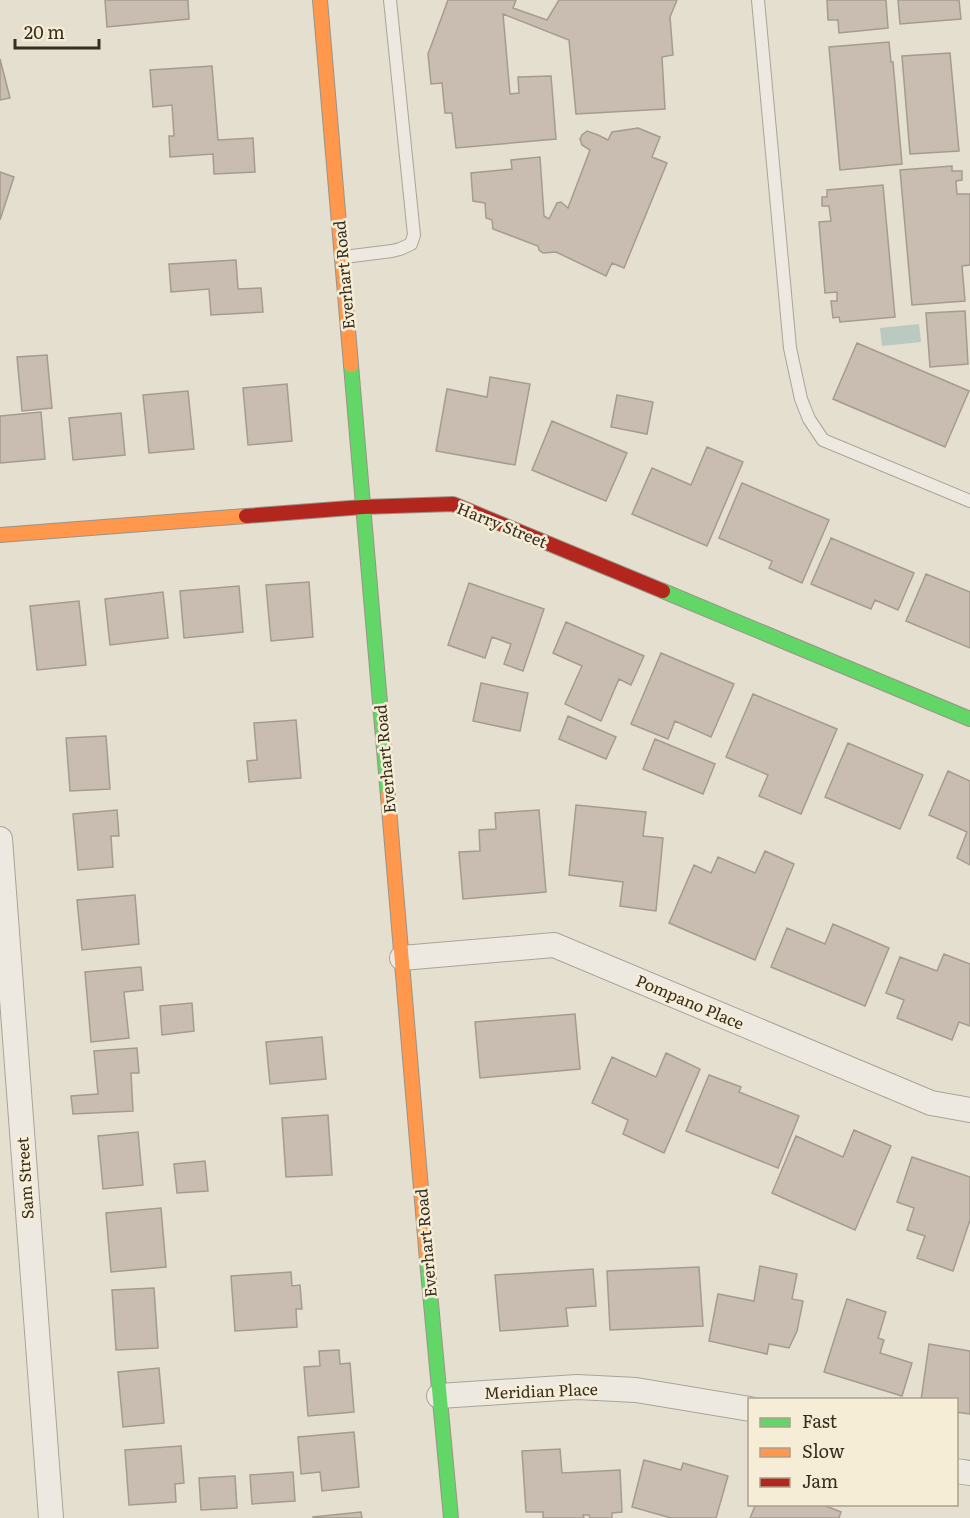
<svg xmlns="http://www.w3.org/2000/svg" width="970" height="1518" font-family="Literata,serif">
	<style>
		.water { fill: #bacac0 }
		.building { fill: #c8bdb0; stroke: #a59b8e; stroke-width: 1.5 }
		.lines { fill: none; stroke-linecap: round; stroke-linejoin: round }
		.lane-casing { stroke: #aaa498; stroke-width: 14 }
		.street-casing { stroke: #aaa498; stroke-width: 26 }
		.fast-casing { stroke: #9a9488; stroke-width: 16 }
		.slow-casing { stroke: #9a9488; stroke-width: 16 }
		.jam-casing { stroke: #9a9488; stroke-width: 16 }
		.lane { stroke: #ede9e1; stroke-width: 12 }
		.street { stroke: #ede9e1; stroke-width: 24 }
		.fast { stroke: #63d668; stroke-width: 14 }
		.slow { stroke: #ff974d; stroke-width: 14 }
		.jam { stroke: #b3261e; stroke-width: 14 }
		.labels { text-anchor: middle; stroke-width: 5; stroke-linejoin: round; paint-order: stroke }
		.street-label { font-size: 16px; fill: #392d20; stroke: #f5edd6 }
	</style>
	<rect width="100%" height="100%" fill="#e5dfcf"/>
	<path class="water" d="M919 324 921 342 882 346 880 328Z"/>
	<path class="building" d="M105 0H188L189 19 107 27Z
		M448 0H516L513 8 547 20 559 0H677L670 17 673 55 662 57 665 109 576 114 569 40 503 14 510 94 519 93 518 77 551 76 556 139 456 148 452 113H445L442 83 431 84 428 54Z
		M827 0H886L888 28 839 33 838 20H828Z
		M898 0H959L961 19 900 24Z
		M889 42 891 62H893L902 164 840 170 829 47Z
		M950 53 959 151 910 154 902 56Z
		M0 59 10 98 0 100Z
		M212 66 218 140 253 138 255 172 214 174 213 154 170 157 169 136H174L172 105 153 107 150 70Z
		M638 128 660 137 652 157 667 163 624 268 612 263 606 276 556 252 543 253 539 250 538 246 493 229 492 220 486 218 485 203 473 201 471 173 512 169 511 160 540 157 544 216 549 219 557 203 561 202 568 208 590 150 582 145 580 139 582 135 587 131 598 135 608 140 612 132Z
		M952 166V171H962V180L956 181 957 194H970V265L962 266 965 301 912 305 900 170Z
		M0 172 14 177 0 220Z
		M883 185 895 317 840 322 839 317 833 318 831 301H837V292L825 293 819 222 831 221 829 206H822V197H827V190Z
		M236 260 238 289 261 288 263 312 211 315 209 289 171 292 169 264Z
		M965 311 968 364 930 367 926 313Z
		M857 343 969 391 945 447 833 399Z
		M47 355 52 408 22 411 17 357Z
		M490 377 530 384 515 465 436 451 447 389 487 397Z
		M287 384 292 441 248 445 243 388Z
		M188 391 194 449 149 453 143 395Z
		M617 395 653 402 647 434 611 427Z
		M41 412 45 459 0 463V416Z
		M121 413 125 455 73 460 69 418Z
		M552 421 627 453 606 501 532 470Z
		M707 447 743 462 707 546 632 514 652 468 691 485Z
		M742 483 829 520 802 583 769 568 772 561 719 538Z
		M831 538 914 573 898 610 875 600 871 609 811 584Z
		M926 574 970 592V648L906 621Z
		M309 582 313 637 271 641 266 585Z
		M469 583 544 609 523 671 504 664 511 644 492 637 485 658 448 645Z
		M239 586 243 632 184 638 180 591Z
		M163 592 168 638 110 645 105 599Z
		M79 601 86 665 37 670 30 606Z
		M566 622 644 656 631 685 619 679 601 721 565 704 582 666 553 653Z
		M661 653 734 684 711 737 675 721 668 739 631 724Z
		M481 683 528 693 520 731 473 721Z
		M753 694 837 729 801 814 759 796 768 775 726 757Z
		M568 716 616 737 606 759 559 739Z
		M296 720 301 778 249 782 247 761 257 760 254 723Z
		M106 736 110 789 70 791 66 738Z
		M655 739 715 764 703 794 643 769Z
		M848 743 923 775 900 829 825 797Z
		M948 771 970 781V865L957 858 967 832 929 815Z
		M576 805 646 812 643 836 663 838 656 911 620 906 623 882 569 875Z
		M117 810 119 836H111L113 867 78 870 73 814Z
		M539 810 546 892 463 899 459 852 480 851 479 830 496 829 495 813Z
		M765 851 794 864 755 960 669 923 694 865 711 873 718 857 755 873Z
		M135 895 139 944 82 950 77 900Z
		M833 924 889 948 865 1006 771 967 787 928 825 944Z
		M944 954 970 964V1026L959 1022 952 1040 897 1018 904 1000 886 993 900 957 937 971Z
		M141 967 143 990 124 992 129 1038 91 1042 85 972Z
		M192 1003 194 1031 162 1035 160 1006Z
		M575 1014 580 1069 480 1078 475 1022Z
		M322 1037 326 1079 270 1084 266 1042Z
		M137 1048 139 1073H131L133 1111 73 1114 71 1096 98 1094 94 1051Z
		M666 1053 700 1069 664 1153 623 1134 628 1120 592 1103 612 1057 656 1077Z
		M709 1075 741 1087 739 1092 799 1116 778 1168 686 1131Z
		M328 1115 332 1175 286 1177 282 1118Z
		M854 1130 891 1146 855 1230 772 1193 796 1136 843 1157Z
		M138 1132 143 1185 103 1189 98 1136Z
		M912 1157 970 1177V1220L953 1271 917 1258 925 1236 907 1230 914 1208 897 1202Z
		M205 1161 208 1191 177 1193 174 1164Z
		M161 1208 166 1267 111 1272 106 1213Z
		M760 1266 797 1274 792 1299 803 1301 797 1331 789 1348 769 1344 767 1354 709 1341 718 1294 754 1301Z
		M699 1267 703 1326 610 1330 607 1271Z
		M593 1269 596 1306 566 1308 568 1326 500 1331 495 1275Z
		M291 1272 292 1286 300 1285 302 1309H296L297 1327 235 1331 231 1276Z
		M154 1288 158 1348 116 1350 112 1290Z
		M847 1299 886 1312 878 1338 884 1340 880 1353 912 1363 902 1396 824 1372Z
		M929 1344 970 1351V1414L956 1412V1400H921Z
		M339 1350 340 1364 350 1363 354 1412 308 1416 304 1367 320 1366 319 1351Z
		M159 1368 164 1423 123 1427 118 1372Z
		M354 1432 359 1487 322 1491 320 1472 301 1474 298 1437Z
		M181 1446 184 1483 175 1484 176 1502 129 1505 125 1450Z
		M560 1449 562 1473 620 1470 622 1512 612 1513V1518H590L589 1515H583L584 1518H543V1512H526L522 1451Z
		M644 1460 681 1470 683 1463 728 1476 716 1518H671L632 1507Z
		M293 1472 295 1501 252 1504 250 1475Z
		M235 1476 237 1508 201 1510 199 1478Z
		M756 1504H821L841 1512 839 1518H750Z
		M361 1512 362 1518H313V1517Z"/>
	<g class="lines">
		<defs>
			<path id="lane" d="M758 0 790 348 801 399 809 419 823 440 970 501
				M344 257 392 251 400 249 411 244 414 235 390 0"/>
			<path id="street" d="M0 839 51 1518
				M402 958 554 945 931 1103 970 1110
				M439 1396 577 1387 636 1390 750 1409
				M956 1471 970 1473"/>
			<path id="fast" d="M351 365 388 796
				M663 591 970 719
				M427 1260 451 1518"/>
			<path id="slow" d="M320 0 351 365
				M0 535 246 516
				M388 796 427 1260"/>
			<path id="jam" d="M246 516 363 507 453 504 663 591"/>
		</defs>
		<use href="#lane" class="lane-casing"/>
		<use href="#street" class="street-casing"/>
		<use href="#fast" class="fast-casing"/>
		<use href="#slow" class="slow-casing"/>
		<use href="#jam" class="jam-casing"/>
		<use href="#lane" class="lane"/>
		<use href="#street" class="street"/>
		<use href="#fast" class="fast"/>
		<use href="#slow" class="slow"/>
		<use href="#jam" class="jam"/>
	</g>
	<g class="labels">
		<g class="street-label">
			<text transform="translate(344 275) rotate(-95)" y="6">Everhart Road</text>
			<text transform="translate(502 525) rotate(22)" y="6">Harry Street</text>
			<text transform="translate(385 759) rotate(-95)" y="6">Everhart Road</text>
			<text transform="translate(690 1002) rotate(23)" y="6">Pompano Place</text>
			<text transform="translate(25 1178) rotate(-94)" y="6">Sam Street</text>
			<text transform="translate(426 1243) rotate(-95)" y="6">Everhart Road</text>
			<text transform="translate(541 1391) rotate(-2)" y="6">Meridian Place</text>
		</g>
	</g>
	<rect x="748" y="1398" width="210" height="108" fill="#f5edd6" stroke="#aaa08d" stroke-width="1.5"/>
	<rect x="760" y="1418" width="30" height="9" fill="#63d668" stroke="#aaa08d" stroke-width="1.5"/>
	<text x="802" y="1428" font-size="18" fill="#392d20">Fast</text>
	<rect x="760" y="1448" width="30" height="9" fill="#ff974d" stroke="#aaa08d" stroke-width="1.5"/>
	<text x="802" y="1458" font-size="18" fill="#392d20">Slow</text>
	<rect x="760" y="1478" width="30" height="9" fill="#b3261e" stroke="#aaa08d" stroke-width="1.5"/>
	<text x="802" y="1488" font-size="18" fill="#392d20">Jam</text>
	<path d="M15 39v9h84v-9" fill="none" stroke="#392d20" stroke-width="3"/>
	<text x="24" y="39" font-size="18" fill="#392d20" stroke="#f5edd6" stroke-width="4.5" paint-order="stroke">20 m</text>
</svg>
